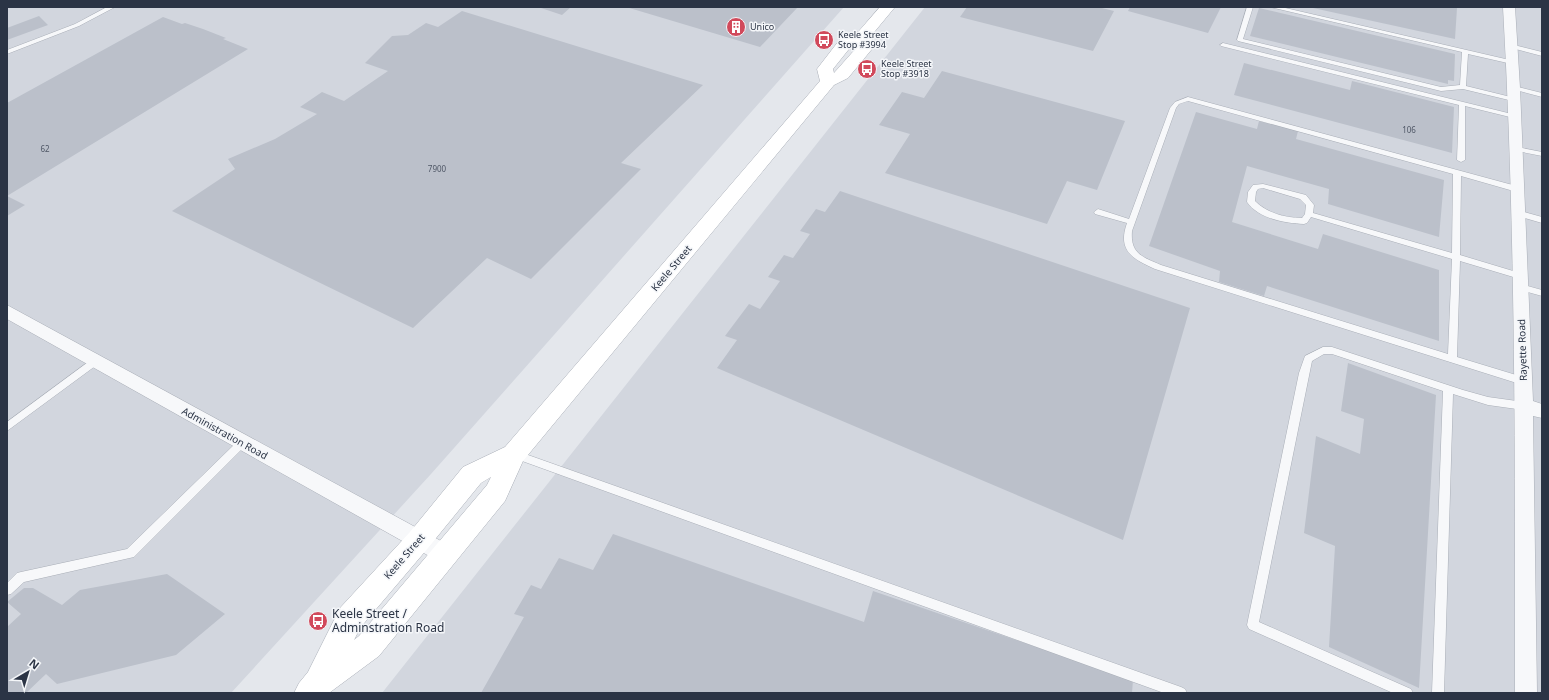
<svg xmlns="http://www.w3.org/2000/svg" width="1549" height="700" font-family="'Noto Sans',sans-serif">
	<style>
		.built { fill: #d2d6de }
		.building { fill: #bbc0ca }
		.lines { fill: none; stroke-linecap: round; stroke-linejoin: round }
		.lane-casing { stroke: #a9aeb7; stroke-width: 1 }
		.street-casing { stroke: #a9aeb7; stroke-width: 1 }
		.secondary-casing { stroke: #a9aeb7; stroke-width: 1 }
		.lane { fill: #f7f8fa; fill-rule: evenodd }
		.street { fill: #f7f8fa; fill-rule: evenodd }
		.secondary { fill: #fff; fill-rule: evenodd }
		.labels { text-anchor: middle; stroke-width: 3; stroke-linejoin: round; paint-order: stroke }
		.number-label { font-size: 8px; fill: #4f5766 }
		.far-poi-label { font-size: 9px; fill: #2b3445; stroke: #f4f6f9; text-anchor: start }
		.street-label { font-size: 10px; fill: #2b3445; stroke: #f4f6f9 }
		.near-poi-label { font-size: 12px; fill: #2b3445; stroke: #f4f6f9; text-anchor: start }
	</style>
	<rect width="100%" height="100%" fill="#e4e7ec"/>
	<path class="built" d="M7 7H844L431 474 231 693H7Z
		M925 7H1542V693H382Z"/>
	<path class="building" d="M538 7H571L562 15Z
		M626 7H798L760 47Z
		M967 7H1098L1114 11 1093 51 960 17Z
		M1130 7H1221L1208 33 1128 11Z
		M1313 7 1457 8 1455 39 1313 8Z
		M1259 8 1455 54 1454 81 1448 80V84L1250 36Z
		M462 11 703 85 621 163 641 169 531 279 487 258 413 328 172 211 235 169 228 159 275 139 317 114 300 107 322 92 344 101 388 71 365 63 392 36 408 35 426 23 438 27Z
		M39 16 48 25 7 40V28Z
		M163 17 182 24 185 23 203 29 226 38 223 39 248 49 7 196V103Z
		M1244 63 1350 90 1352 81 1454 107 1452 153 1234 95Z
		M942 71 1125 121 1097 190 1067 181 1047 224 885 173 910 134 879 125 902 92 924 98Z
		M1196 112 1257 129 1259 121 1298 131 1296 139 1444 180 1439 237 1328 204 1329 189 1247 166 1232 222 1318 249 1323 234 1439 270V341L1267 286 1264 296 1219 282 1220 271 1149 246Z
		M840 191 1190 308 1123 540 717 368 737 340 725 336 749 304 760 309 780 281 768 277 784 255 793 258 810 234 800 231 816 209 825 212Z
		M7 196 25 205 7 216Z
		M1348 363 1436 395 1419 688 1329 647 1335 546 1304 533 1316 436 1360 454 1364 419 1341 411Z
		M613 534 864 622 873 591 1133 680 1132 693H481L524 617 514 614 531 585 541 589 559 558 593 570Z
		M167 574 225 614 176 655 57 684 46 674 26 693H7V627L21 614 7 602 24 588H33L62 605 80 590Z"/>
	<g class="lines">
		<defs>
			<path id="lane" d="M107 7H115L79 26 7 54V50L75 24Z
				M1247 7H1253L1243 39 1441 87 1460 85 1462 52 1270 7H1281L1514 61V63L1512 64 1468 54 1466 86 1515 98 1516 99 1513 101 1463 89 1441 91 1238 41 1237 40Z
				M1223 43 1516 115 1518 116 1514 118 1465 106V160L1461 162 1457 160 1459 105 1221 46 1220 45Z
				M1510 44 1542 52V56L1508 47V45Z
				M1514 86 1542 93V97L1512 89 1511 88Z
				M1188 97 1520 187V191L1517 192 1461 176 1460 255 1523 274 1524 276 1520 279 1460 261 1457 357 1526 378 1528 381 1526 384 1523 385 1155 269C1133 259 1117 251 1127 223L1095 214 1094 212 1098 209 1129 219 1170 108 1175 102ZM1188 101 1453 174 1452 253 1313 213 1314 205 1306 195 1263 184 1253 185 1248 192 1247 202C1259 219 1285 223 1304 224L1307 223 1311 217 1452 259 1448 354 1161 265C1143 257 1130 254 1132 231L1176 108 1179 104ZM1263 188 1300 199 1306 205 1305 214 1302 218C1285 218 1267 213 1255 201L1256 192 1258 189Z
				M1512 146 1542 152V156L1512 150Z
				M1517 210 1542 217V223L1514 215 1513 213Z
				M1520 284 1542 290V296L1517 289 1516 287Z
				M1323 347H1332L1463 390 1488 397 1524 402 1527 403 1529 406 1527 409 1524 410 1488 405 1453 394 1444 693H1432L1443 391 1332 354H1324L1312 361 1259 622 1411 689 1413 693H1393L1249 629 1247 625 1299 373 1305 356Z
				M95 357 98 358 100 361 98 364 7 431V422Z
				M242 439 245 440 247 443 245 446 134 557 24 582 11 594 7 595V583L17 573 21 572 127 549 239 440Z
				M514 450 1181 687 1185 689 1187 693H1164L511 457 509 454 511 451Z"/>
			<path id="street" d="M1503 7H1515L1520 88 1533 401 1542 404V418L1533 416 1537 693H1515C1515 464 1516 235 1503 7Z
				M7 305 452 547 455 554 452 561 445 563 438 561 7 319Z"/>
			<path id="secondary" d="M880 7H895L871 36 874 46 872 49 848 78 834 85 523 461 505 501 379 656 329 693H294L299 683 308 672 340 608 410 532 463 467 505 447 820 81 817 69 841 38 858 32ZM857 43 858 46 834 73 833 69 853 44ZM491 477 487 485 359 636 354 640 360 628 428 548 481 483Z"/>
		</defs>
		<use href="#lane" class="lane-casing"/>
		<use href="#street" class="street-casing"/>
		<use href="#secondary" class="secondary-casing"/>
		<use href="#lane" class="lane"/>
		<use href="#street" class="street"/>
		<use href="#secondary" class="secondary"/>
	</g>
	<defs>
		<symbol id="building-disc" viewBox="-11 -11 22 22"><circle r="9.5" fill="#d1495b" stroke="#f4f6f9"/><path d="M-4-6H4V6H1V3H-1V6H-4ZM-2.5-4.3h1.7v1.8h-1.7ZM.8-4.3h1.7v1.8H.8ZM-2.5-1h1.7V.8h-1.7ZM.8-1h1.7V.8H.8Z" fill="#fff"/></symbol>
		<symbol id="bus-disc" viewBox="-11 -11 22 22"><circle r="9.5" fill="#d1495b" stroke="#f4f6f9"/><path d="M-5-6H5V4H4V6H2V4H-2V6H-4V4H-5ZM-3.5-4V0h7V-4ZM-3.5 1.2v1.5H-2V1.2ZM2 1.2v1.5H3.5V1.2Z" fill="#fff"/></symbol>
	</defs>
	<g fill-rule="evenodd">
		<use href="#building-disc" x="725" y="16" width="22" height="22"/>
		<use href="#bus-disc" x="813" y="29" width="22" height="22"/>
		<use href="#bus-disc" x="856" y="58" width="22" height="22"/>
		<use href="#bus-disc" x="307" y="610" width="22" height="22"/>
	</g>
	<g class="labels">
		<g class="number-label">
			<text x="1409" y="133">106</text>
			<text x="45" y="152">62</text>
			<text x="437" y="172">7900</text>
		</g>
		<g class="far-poi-label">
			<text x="750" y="30">Unico</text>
			<text x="838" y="38">Keele Street<tspan x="838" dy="10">Stop #3994</tspan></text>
			<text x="881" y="67">Keele Street<tspan x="881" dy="10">Stop #3918</tspan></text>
		</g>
		<g class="street-label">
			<text transform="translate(671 268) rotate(-50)" y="4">Keele Street</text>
			<text transform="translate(1522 350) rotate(-92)" y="4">Rayette Road</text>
			<text transform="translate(225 433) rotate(29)" y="4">Administration Road</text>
			<text transform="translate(404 556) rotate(-49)" y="4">Keele Street</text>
		</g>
		<g class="near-poi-label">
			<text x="332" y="618">Keele Street /<tspan x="332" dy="14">Adminstration Road</tspan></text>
		</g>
	</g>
	<rect width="1549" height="700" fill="none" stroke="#2b3445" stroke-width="16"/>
	<g transform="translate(28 672) rotate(38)" stroke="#f4f6f9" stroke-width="3" paint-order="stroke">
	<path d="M0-3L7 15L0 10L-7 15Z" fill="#2b3445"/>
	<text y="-6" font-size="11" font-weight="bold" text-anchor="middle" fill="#2b3445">N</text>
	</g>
</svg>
